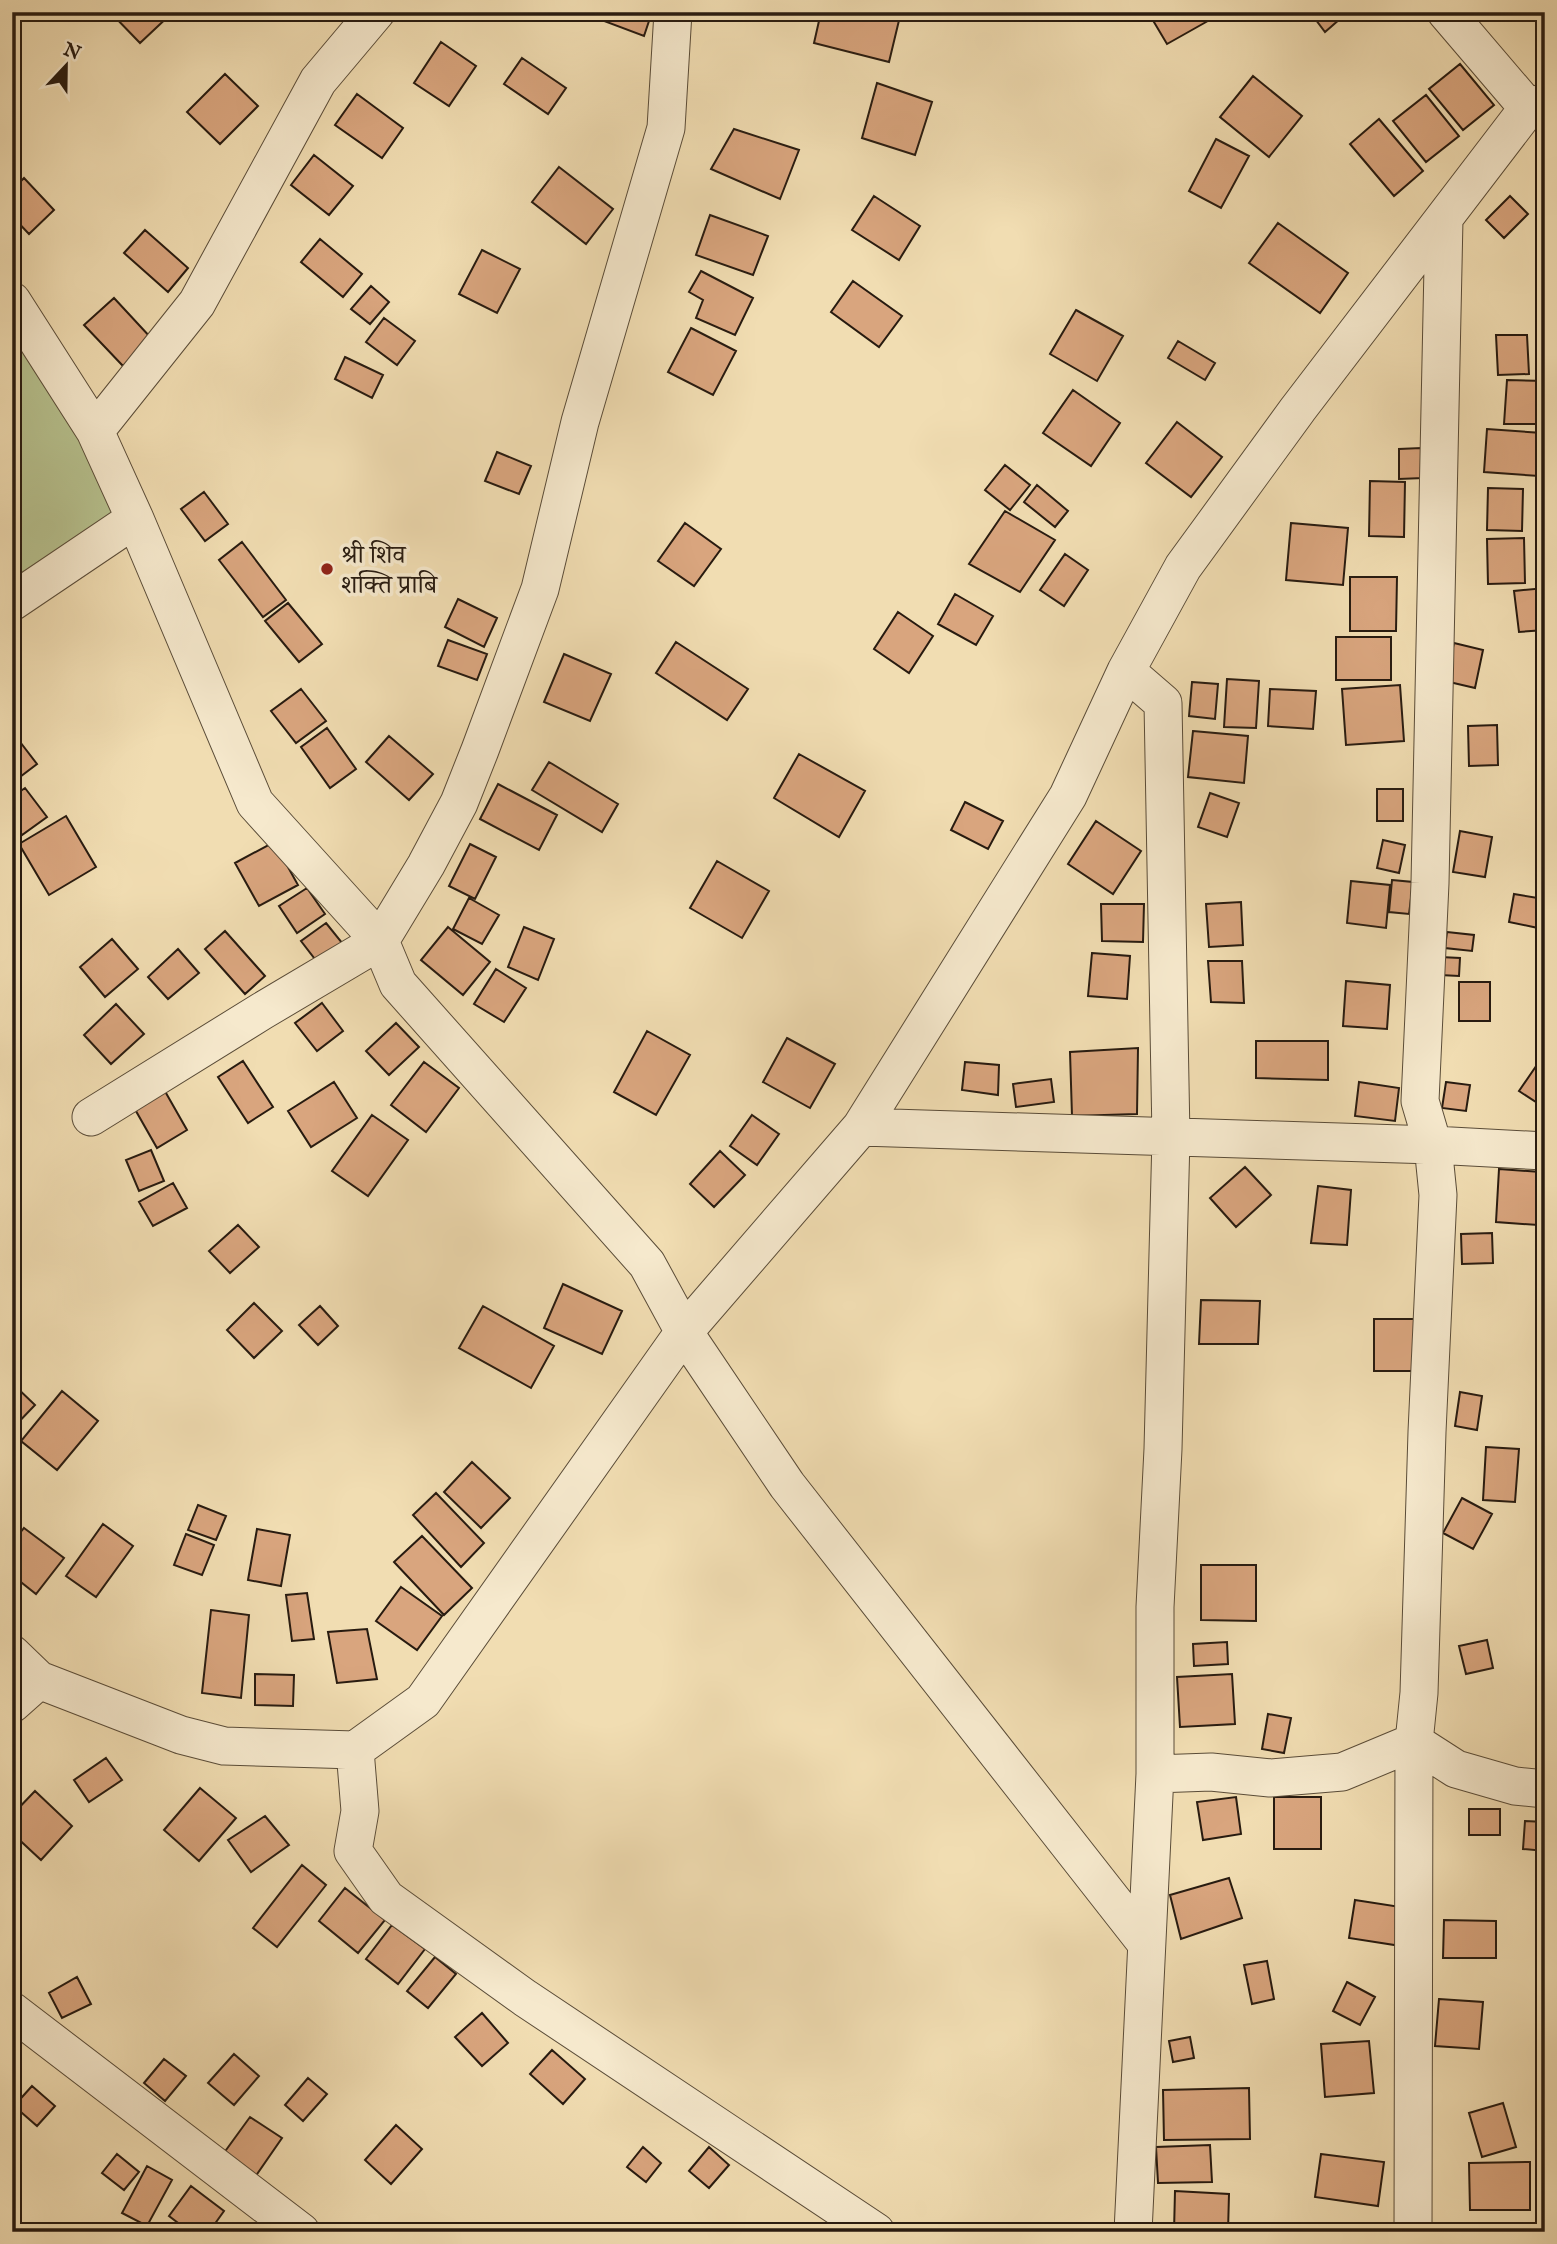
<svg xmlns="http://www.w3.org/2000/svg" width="1557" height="2244" font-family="'IM FELL English','Noto Serif Devanagari',serif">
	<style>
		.green { fill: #b7c28f; stroke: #706e50; stroke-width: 2 }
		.building { fill: #d9a57e; stroke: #281b10; stroke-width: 2 }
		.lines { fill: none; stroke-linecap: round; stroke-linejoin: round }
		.minor-casing { stroke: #5a4c38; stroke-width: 39 }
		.minor { stroke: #f6e9cd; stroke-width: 37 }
		.poi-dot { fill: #8f2418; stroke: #f6e9cd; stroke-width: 2.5 }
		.labels { text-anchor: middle; stroke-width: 7; stroke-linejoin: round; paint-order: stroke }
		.poi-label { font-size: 26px; fill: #281b10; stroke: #f6e9cd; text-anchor: start }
	</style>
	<rect width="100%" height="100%" fill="#f1ddb2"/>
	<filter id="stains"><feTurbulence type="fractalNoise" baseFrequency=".00286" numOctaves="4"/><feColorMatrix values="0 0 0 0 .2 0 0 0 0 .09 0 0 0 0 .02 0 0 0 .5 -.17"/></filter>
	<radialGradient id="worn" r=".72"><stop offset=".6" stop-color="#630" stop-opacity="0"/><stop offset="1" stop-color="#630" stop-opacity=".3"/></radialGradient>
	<path class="green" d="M12 301 135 519 12 602Z"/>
	<path class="building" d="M110 12H173L140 43Z
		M598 12H652L644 36 596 18Z
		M821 12H901L889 62 814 43Z
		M1148 12H1222V13L1167 44Z
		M1310 12H1348L1325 32Z
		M441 42 476 66 449 106 414 83Z
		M522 58 566 88 548 114 504 84Z
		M1460 64 1494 105 1463 130 1429 89Z
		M225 74 258 106 220 144 187 112Z
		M1253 76 1302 116 1269 157 1220 117Z
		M877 83 932 102 915 155 862 138Z
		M357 94 403 128 382 158 335 125Z
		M1426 95 1459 136 1426 162 1393 121Z
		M1379 119 1423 171 1394 196 1350 144Z
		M734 129 799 150 780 199 711 169Z
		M1216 139 1249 156 1221 208 1189 191Z
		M314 155 353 186 329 215 291 185Z
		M559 167 613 209 586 244 532 202Z
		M24 178 54 210 29 234 12 216V190Z
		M874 196 920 226 899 260 852 230Z
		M1510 196 1528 214 1504 238 1486 220Z
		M710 215 768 236 753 275 696 255Z
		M1278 223 1348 273 1320 313 1249 263Z
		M145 230 188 268 168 292 124 253Z
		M320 239 362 274 343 297 301 262Z
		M482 250 520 269 497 313 459 294Z
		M701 271 753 298 735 335 696 318 703 300 689 292Z
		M853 281 902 316 879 347 831 312Z
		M371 286 389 302 370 324 351 309Z
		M114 298 152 339 123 366 84 325Z
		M1076 310 1123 336 1097 381 1050 354Z
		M384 318 415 341 397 365 366 342Z
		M691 328 736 351 713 395 668 372Z
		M1496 335H1527L1529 374 1498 375Z
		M1178 341 1215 363 1205 380 1168 358Z
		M345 357 383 375 372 398 335 379Z
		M1507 380 1545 381 1542 424H1504Z
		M1073 390 1120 423 1091 466 1043 433Z
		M1177 422 1222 457 1191 497 1146 463Z
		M1487 429 1542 433 1539 476 1484 472Z
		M1421 448 1423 478 1399 479V449Z
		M497 452 531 466 519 494 485 481Z
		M1005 465 1030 485 1010 510 985 490Z
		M1370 481 1405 482 1404 537 1369 536Z
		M1037 485 1068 511 1055 527 1024 502Z
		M1488 488 1523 489 1522 531 1487 530Z
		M204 492 228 524 205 541 181 509Z
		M1005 511 1055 540 1020 592 969 564Z
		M685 523 721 549 694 586 658 561Z
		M1291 523 1348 528 1343 585 1286 580Z
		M1524 538 1525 583 1488 584 1487 539Z
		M242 542 286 600 263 617 219 560Z
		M1065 554 1088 570 1064 606 1040 590Z
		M1350 577H1397L1396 631H1350Z
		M1545 588V630L1519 632 1514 591Z
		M955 594 993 616 976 645 938 624Z
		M458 599 497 618 484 647 445 627Z
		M288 603 322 644 299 662 265 621Z
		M898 612 933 636 909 673 874 649Z
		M1336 637H1391V680H1336Z
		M448 640 487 654 477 680 438 666Z
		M676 642 748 689 727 720 656 673Z
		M1454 643 1483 650 1475 688 1445 681Z
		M564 654 611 674 590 721 544 702Z
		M1227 679 1259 681 1256 728 1224 727Z
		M1192 682 1218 684 1215 719 1189 716Z
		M1400 685 1404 741 1346 745 1342 689Z
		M301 689 326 721 296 743 271 711Z
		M1270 689 1316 691 1313 729 1268 726Z
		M1497 725 1498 765 1469 766 1468 726Z
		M327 728 356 769 330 788 301 747Z
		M1193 731 1248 736 1244 783 1188 777Z
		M14 734 37 764 12 783V736Z
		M389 736 433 774 409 800 366 762Z
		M799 754 865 791 839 837 774 798Z
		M549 762 618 804 602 832 532 790Z
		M498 784 557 815 539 850 480 819Z
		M25 788 47 817 22 835 12 821V797Z
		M1377 789H1403V821H1377Z
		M1210 793 1239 803 1227 837 1198 827Z
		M965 802 1003 821 988 849 951 830Z
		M66 816 96 867 49 895 19 844Z
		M1096 821 1141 851 1113 894 1068 864Z
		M1460 831 1492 837 1485 877 1453 872Z
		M1383 840 1405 845 1399 873 1377 868Z
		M274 842 298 885 259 906 235 863Z
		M470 844 496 857 475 899 449 886Z
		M717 861 769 891 742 938 690 908Z
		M1392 880 1413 882 1409 914 1389 912Z
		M1351 881 1390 885 1386 928 1347 923Z
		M307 888 325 914 297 933 279 906Z
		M1514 894 1544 899 1538 928 1509 922Z
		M469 898 499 915 482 944 453 929Z
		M1241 902 1243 945 1209 947 1206 904Z
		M1101 904H1144L1143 942 1102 941Z
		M326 923 343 944 318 963 301 941Z
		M448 927 490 962 463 995 421 960Z
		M524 927 554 939 538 980 508 967Z
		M225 931 265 976 245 994 205 949Z
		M1447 932 1474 935 1472 951 1445 948Z
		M112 939 138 969 105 997 80 967Z
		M178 949 199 973 168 999 148 977Z
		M1092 953 1130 956 1127 999 1088 996Z
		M1440 957 1460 958 1459 976 1440 975Z
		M1208 961H1242L1244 1003 1211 1002Z
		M496 969 526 988 504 1022 474 1004Z
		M1346 981 1390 985 1387 1029 1343 1026Z
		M1459 982H1490V1021H1459Z
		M322 1003 343 1031 317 1051 295 1023Z
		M116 1004 144 1034 111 1064 84 1035Z
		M396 1023 419 1047 389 1075 366 1051Z
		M647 1031 690 1055 656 1115 614 1092Z
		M787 1038 835 1064 810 1108 763 1082Z
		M1256 1041H1328V1080L1256 1078Z
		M1138 1048 1137 1114 1072 1116 1070 1052Z
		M1543 1056 1545 1058V1108L1519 1091Z
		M243 1061 273 1107 248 1123 218 1077Z
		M424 1062 459 1088 426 1132 391 1105Z
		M965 1062 999 1065 998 1095 962 1090Z
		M1051 1079 1054 1102 1016 1107 1013 1084Z
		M334 1082 357 1118 311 1147 288 1111Z
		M1359 1082 1399 1088 1395 1121 1355 1116Z
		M1446 1082 1470 1085 1466 1111 1442 1108Z
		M162 1086 187 1130 157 1148 132 1104Z
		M372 1115 408 1140 368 1196 332 1171Z
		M752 1115 779 1134 757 1165 730 1146Z
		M151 1150 164 1181 139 1191 126 1160Z
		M720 1151 745 1175 714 1207 690 1184Z
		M1245 1167 1271 1195 1236 1227 1210 1198Z
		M1499 1169 1541 1172 1538 1225 1496 1222Z
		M173 1183 187 1208 153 1226 139 1202Z
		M1318 1186 1351 1190 1347 1245 1311 1243Z
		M238 1225 259 1247 230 1273 209 1251Z
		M1492 1233 1493 1263 1462 1264 1461 1234Z
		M563 1284 622 1311 602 1354 544 1328Z
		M1201 1300 1260 1301 1258 1344H1199Z
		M254 1303 282 1331 254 1358 227 1330Z
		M320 1306 338 1326 318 1345 299 1325Z
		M483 1306 554 1346 531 1388 459 1348Z
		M1374 1319H1421L1422 1371H1374Z
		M12 1383 35 1405 12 1429Z
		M62 1391 98 1421 57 1470 21 1441Z
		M1460 1392 1482 1396 1477 1430 1455 1426Z
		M1486 1447 1519 1449 1515 1502 1483 1500Z
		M472 1462 510 1498 481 1528 444 1492Z
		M436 1493 484 1543 461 1567 413 1515Z
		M1462 1498 1492 1514 1473 1549 1443 1533Z
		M198 1505 226 1516 216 1540 188 1530Z
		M103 1524 133 1546 96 1597 66 1576Z
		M24 1528 64 1558 36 1594 12 1575V1543Z
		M257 1529 290 1535 281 1586 248 1580Z
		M186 1534 214 1545 202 1575 174 1565Z
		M422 1536 472 1588 444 1615 394 1562Z
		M1201 1565H1256V1621L1201 1620Z
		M401 1587 442 1616 417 1650 376 1621Z
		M307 1593 314 1639 292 1641 286 1595Z
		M211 1610 249 1615 241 1698 202 1693Z
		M367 1629 377 1679 337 1683 328 1632Z
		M1487 1640 1493 1668 1466 1674 1459 1646Z
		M1227 1642 1228 1664 1194 1666 1193 1644Z
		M255 1674 294 1675 293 1706 255 1705Z
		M1232 1674 1235 1724 1180 1727 1177 1677Z
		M1268 1714 1291 1718 1284 1753 1262 1749Z
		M106 1758 122 1780 89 1802 74 1780Z
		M200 1788 236 1818 199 1861 164 1830Z
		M35 1791 72 1826 41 1860 12 1833V1815Z
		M1236 1797 1241 1834 1203 1840 1197 1802Z
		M1274 1797H1321V1849H1274Z
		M1469 1809H1500V1835H1469Z
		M265 1816 289 1845 251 1872 228 1840Z
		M1525 1821 1545 1822V1851L1523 1849Z
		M302 1865 326 1885 277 1947 253 1928Z
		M1229 1878 1242 1918 1181 1939 1170 1895Z
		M345 1888 385 1920 358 1953 319 1921Z
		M1355 1900 1407 1908 1401 1946 1349 1938Z
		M1444 1920 1496 1921V1958H1443Z
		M392 1925 425 1949 398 1984 366 1959Z
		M435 1957 456 1974 428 2008 407 1991Z
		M1267 1961 1274 1999 1252 2004 1244 1965Z
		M77 1977 91 2004 62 2018 49 1993Z
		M1347 1982 1375 1997 1360 2025 1333 2011Z
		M1439 1999 1483 2002 1479 2049 1435 2046Z
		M482 2013 508 2043 482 2066 455 2037Z
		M1190 2037 1194 2058 1173 2062 1169 2041Z
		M1369 2041 1374 2093 1325 2097 1321 2044Z
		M552 2050 585 2079 563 2104 530 2074Z
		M234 2054 259 2076 234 2105 208 2083Z
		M164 2059 186 2076 165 2101 144 2083Z
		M12 2072 20 2079 12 2089Z
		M308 2078 327 2094 303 2121 285 2105Z
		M32 2086 55 2106 37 2126 14 2106Z
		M1249 2088 1250 2139 1164 2140 1163 2090Z
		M1503 2103 1516 2147 1482 2157 1469 2113Z
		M250 2117 282 2138 253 2180 221 2157Z
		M396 2125 422 2149 391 2184 365 2160Z
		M1210 2145 1212 2182 1158 2183 1156 2147Z
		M643 2147 661 2163 646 2182 627 2167Z
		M709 2147 729 2165 709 2188 689 2171Z
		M117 2154 139 2172 124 2190 102 2173Z
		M1321 2154 1384 2162 1378 2206 1315 2197Z
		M1530 2162V2210H1470L1469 2163Z
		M147 2166 172 2180 147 2226 122 2213Z
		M191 2186 224 2211 209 2232H190L169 2216Z
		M1175 2191 1229 2194 1228 2232H1174Z"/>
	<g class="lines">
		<defs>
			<path id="minor" d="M1446 12 1528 108
				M12 301 95 431 135 519 12 602
				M95 431 197 303 318 81 376 12
				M135 519 255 803 380 941 398 984 647 1264 684 1332 787 1485 1146 1943
				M1126 671 1163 703 1171 1137 1163 1449 1155 1607V1774L1133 2232
				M91 1117 262 1011 380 941 426 865 459 803 480 750 540 589 580 422 666 128 673 12
				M861 1127 1433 1145 1545 1151
				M12 1654 39 1680 181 1735 224 1746 355 1750 423 1701 684 1332 861 1127 1068 796 1126 671 1183 567 1298 409 1528 108 1545 102
				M12 1704 39 1680
				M355 1750 360 1811 353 1851 386 1898 525 1998 876 2232
				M1155 1774 1211 1772 1270 1778 1342 1772 1414 1742 1456 1769 1515 1786 1545 1789
				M12 2011 301 2232
				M1413 2232 1414 1742 1419 1693 1427 1432 1438 1195 1433 1145 1420 1101 1430 883 1444 219"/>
		</defs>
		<use href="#minor" class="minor-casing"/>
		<use href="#minor" class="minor"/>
	</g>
	<circle class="poi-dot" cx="327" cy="569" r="7"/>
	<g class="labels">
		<g class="poi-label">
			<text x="341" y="563">श्री शिव<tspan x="341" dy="30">शक्ति प्राबि</tspan></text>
		</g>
	</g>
	<rect width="1557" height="2244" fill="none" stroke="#f1ddb2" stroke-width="42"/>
	<rect x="14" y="14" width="1529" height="2216" fill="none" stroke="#281b10" stroke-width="3.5"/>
	<rect x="21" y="21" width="1515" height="2202" fill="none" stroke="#281b10" stroke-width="2"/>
	<g transform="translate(66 66) rotate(22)" stroke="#f6e9cd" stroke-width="5" paint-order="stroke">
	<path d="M0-5L12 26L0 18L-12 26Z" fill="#281b10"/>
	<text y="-10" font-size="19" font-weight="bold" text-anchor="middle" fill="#281b10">N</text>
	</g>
	<rect width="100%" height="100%" filter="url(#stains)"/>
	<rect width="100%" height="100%" fill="url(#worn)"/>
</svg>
